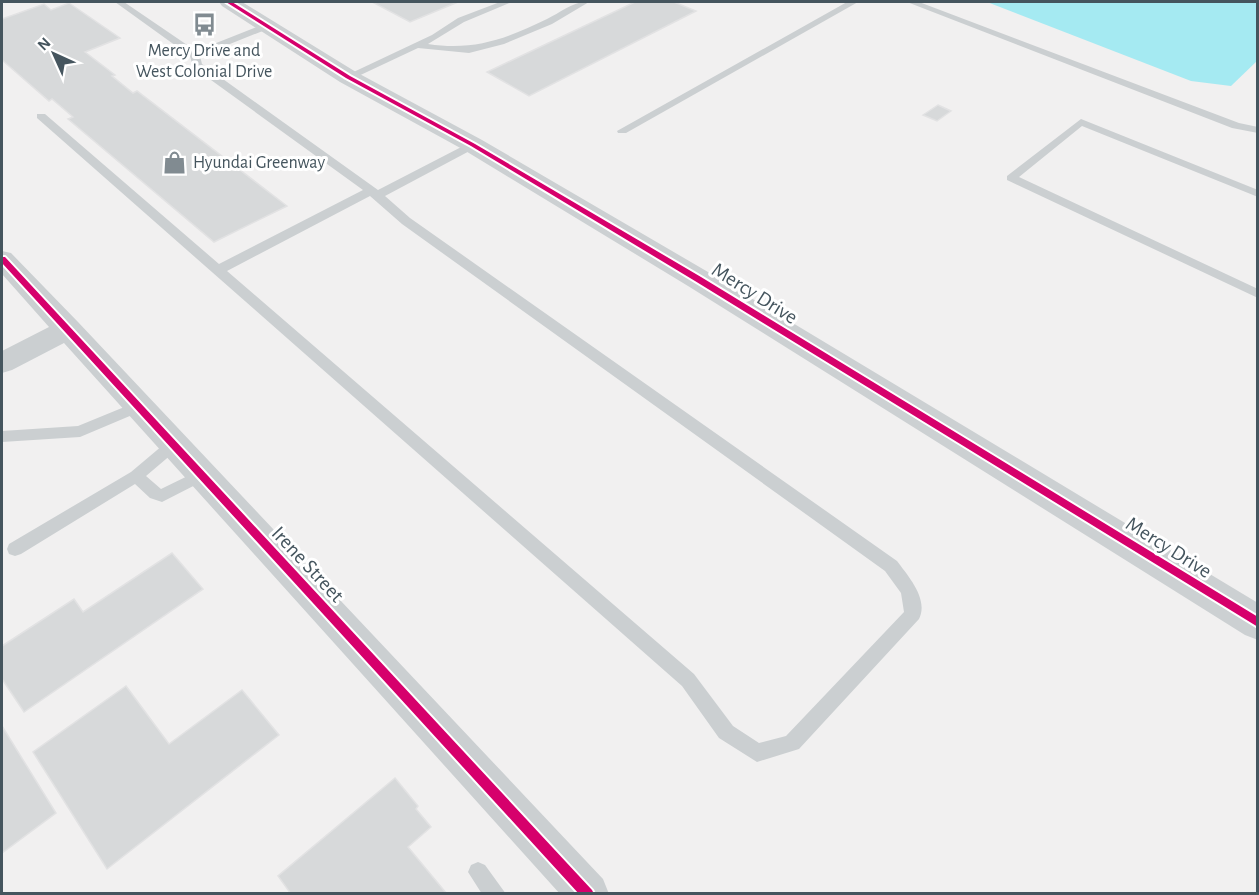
<svg xmlns="http://www.w3.org/2000/svg" width="1259" height="895" font-family="'Alegreya Sans',sans-serif">
	<style>
		.water { fill: #a5eaf2 }
		.building { fill: #d7d9da; stroke: #e2e2e3; stroke-width: 1.5 }
		.lines { fill: none; stroke-linecap: round; stroke-linejoin: round }
		.lane { fill: #cbcfd1; fill-rule: evenodd }
		.street { fill: #cbcfd1; fill-rule: evenodd }
		.secondary { fill: #ccd0d2; fill-rule: evenodd }
		.cycleway-casing { stroke: #fff; stroke-width: 4 }
		.cycleway { fill: #d6006c; fill-rule: evenodd }
		.labels { text-anchor: middle; stroke-width: 6; stroke-linejoin: round; paint-order: stroke }
		.far-poi-label { font-size: 18px; fill: #45555e; stroke: #fff }
		.street-label { font-size: 21px; fill: #45555e; stroke: #fff }
	</style>
	<rect width="100%" height="100%" fill="#f1f0f0"/>
	<path class="water" d="M987 2H1257V61L1231 86 1191 81Z"/>
	<path class="building" d="M377 2H458L410 22 374 3Z
		M635 2H674L696 11 529 96 487 72Z
		M69 3 120 38 85 52 115 75 112 76 133 93 137 91 287 206 214 242 68 119 73 117 52 99 49 101 2 60V19L44 4 51 10Z
		M938 105 951 111 937 121 923 115Z
		M172 553 203 589 24 712 2 679V646L74 599 83 612Z
		M126 686 169 744 242 690 279 735 107 869 33 752Z
		M2 726 56 813 2 853Z
		M395 778 418 806 416 809 431 827 408 847 447 894H291L278 876Z"/>
	<g class="lines">
		<path class="lane" d="M115 2H124L196 51 264 24H270V28L200 56 202 64 378 190 469 143H477V147L385 196 410 218 897 561C908 576 929 599 919 619L799 749 757 762 719 738 682 686 37 118V114H45L219 264 363 190 193 67 190 56ZM370 196 402 224 885 571 901 593 904 612 786 736 759 743 733 726 694 674 227 271Z
			M500 2H512L464 22 428 44C474 51 506 39 547 19 560 13 575 0 589 2L552 24 504 44 469 53 418 48 352 79 343 77 432 35 458 18Z
			M847 2H858L626 133H618L617 131Z
			M907 2H919L1239 123 1258 127V133L1232 128Z
			M1081 119 1258 190V197L1082 126 1019 177 1258 289V298L1007 180V176Z
			M139 401 146 406 144 410 80 437 2 442V431L78 426Z
			M174 438 179 440 181 444 179 448 146 476 161 489 202 469 207 471 210 475 207 479 162 502 150 498 135 484 21 554 15 556 9 554 7 549 9 544 131 472 169 440Z
			M478 862 485 865 506 894H482L468 872 471 865Z"/>
		<path class="street" d="M2 251 11 253 78 322 603 879 609 894H560L64 343 12 370 2 373V351L49 327 2 274Z"/>
		<path class="secondary" d="M219 2H242L356 72 482 140 708 272 1258 603V640L1245 635 688 286 464 150 340 82 222 6Z"/>
		<defs>
			<path id="cycleway" d="M226 2H232L350 76 475 144 701 277 1258 617V627L695 281 471 146 346 78Z
				M2 257H5L592 890 594 894H579L2 263Z"/>
		</defs>
		<use href="#cycleway" class="cycleway-casing"/>
		<use href="#cycleway" class="cycleway"/>
	</g>
	<defs>
		<symbol id="bus-bare" viewBox="-9 -9 18 18"><path d="M-5-6H5V4H4V6H2V4H-2V6H-4V4H-5ZM-3.5-4V0h7V-4ZM-3.5 1.2v1.5H-2V1.2ZM2 1.2v1.5H3.5V1.2Z" fill="#818b91" stroke="#fff" stroke-width="2.5" paint-order="stroke"/></symbol>
		<symbol id="shop-bare" viewBox="-9 -9 18 18"><path d="M-5-2.5h2.3a2.7 3.5 0 0 1 5.4 0H5L5.5 6h-11ZM-1.5-2.5h3a1.5 2.3 0 0 0-3 0Z" fill="#818b91" stroke="#fff" stroke-width="2.5" paint-order="stroke"/></symbol>
	</defs>
	<g fill-rule="evenodd">
		<use href="#bus-bare" x="188" y="8" width="33" height="33"/>
		<use href="#shop-bare" x="158" y="146" width="33" height="33"/>
	</g>
	<g class="labels">
		<g class="far-poi-label">
			<text x="204" y="56">Mercy Drive and<tspan x="204" dy="21">West Colonial Drive</tspan></text>
			<text x="193" y="168" text-anchor="start">Hyundai Greenway</text>
		</g>
		<g class="street-label">
			<text transform="translate(755 293) rotate(32)" y="7">Mercy Drive</text>
			<text transform="translate(1169 547) rotate(32)" y="7">Mercy Drive</text>
			<text transform="translate(308 564) rotate(47)" y="7">Irene Street</text>
		</g>
	</g>
	<rect width="1259" height="895" fill="none" stroke="#45555e" stroke-width="6"/>
	<g transform="translate(54 54) rotate(315)" stroke="#ffffff" stroke-width="4.5" paint-order="stroke">
	<path d="M0-4.5L10 22L0 15L-10 22Z" fill="#45555e"/>
	<text y="-9" font-size="16" font-weight="bold" text-anchor="middle" fill="#45555e">N</text>
	</g>
</svg>
